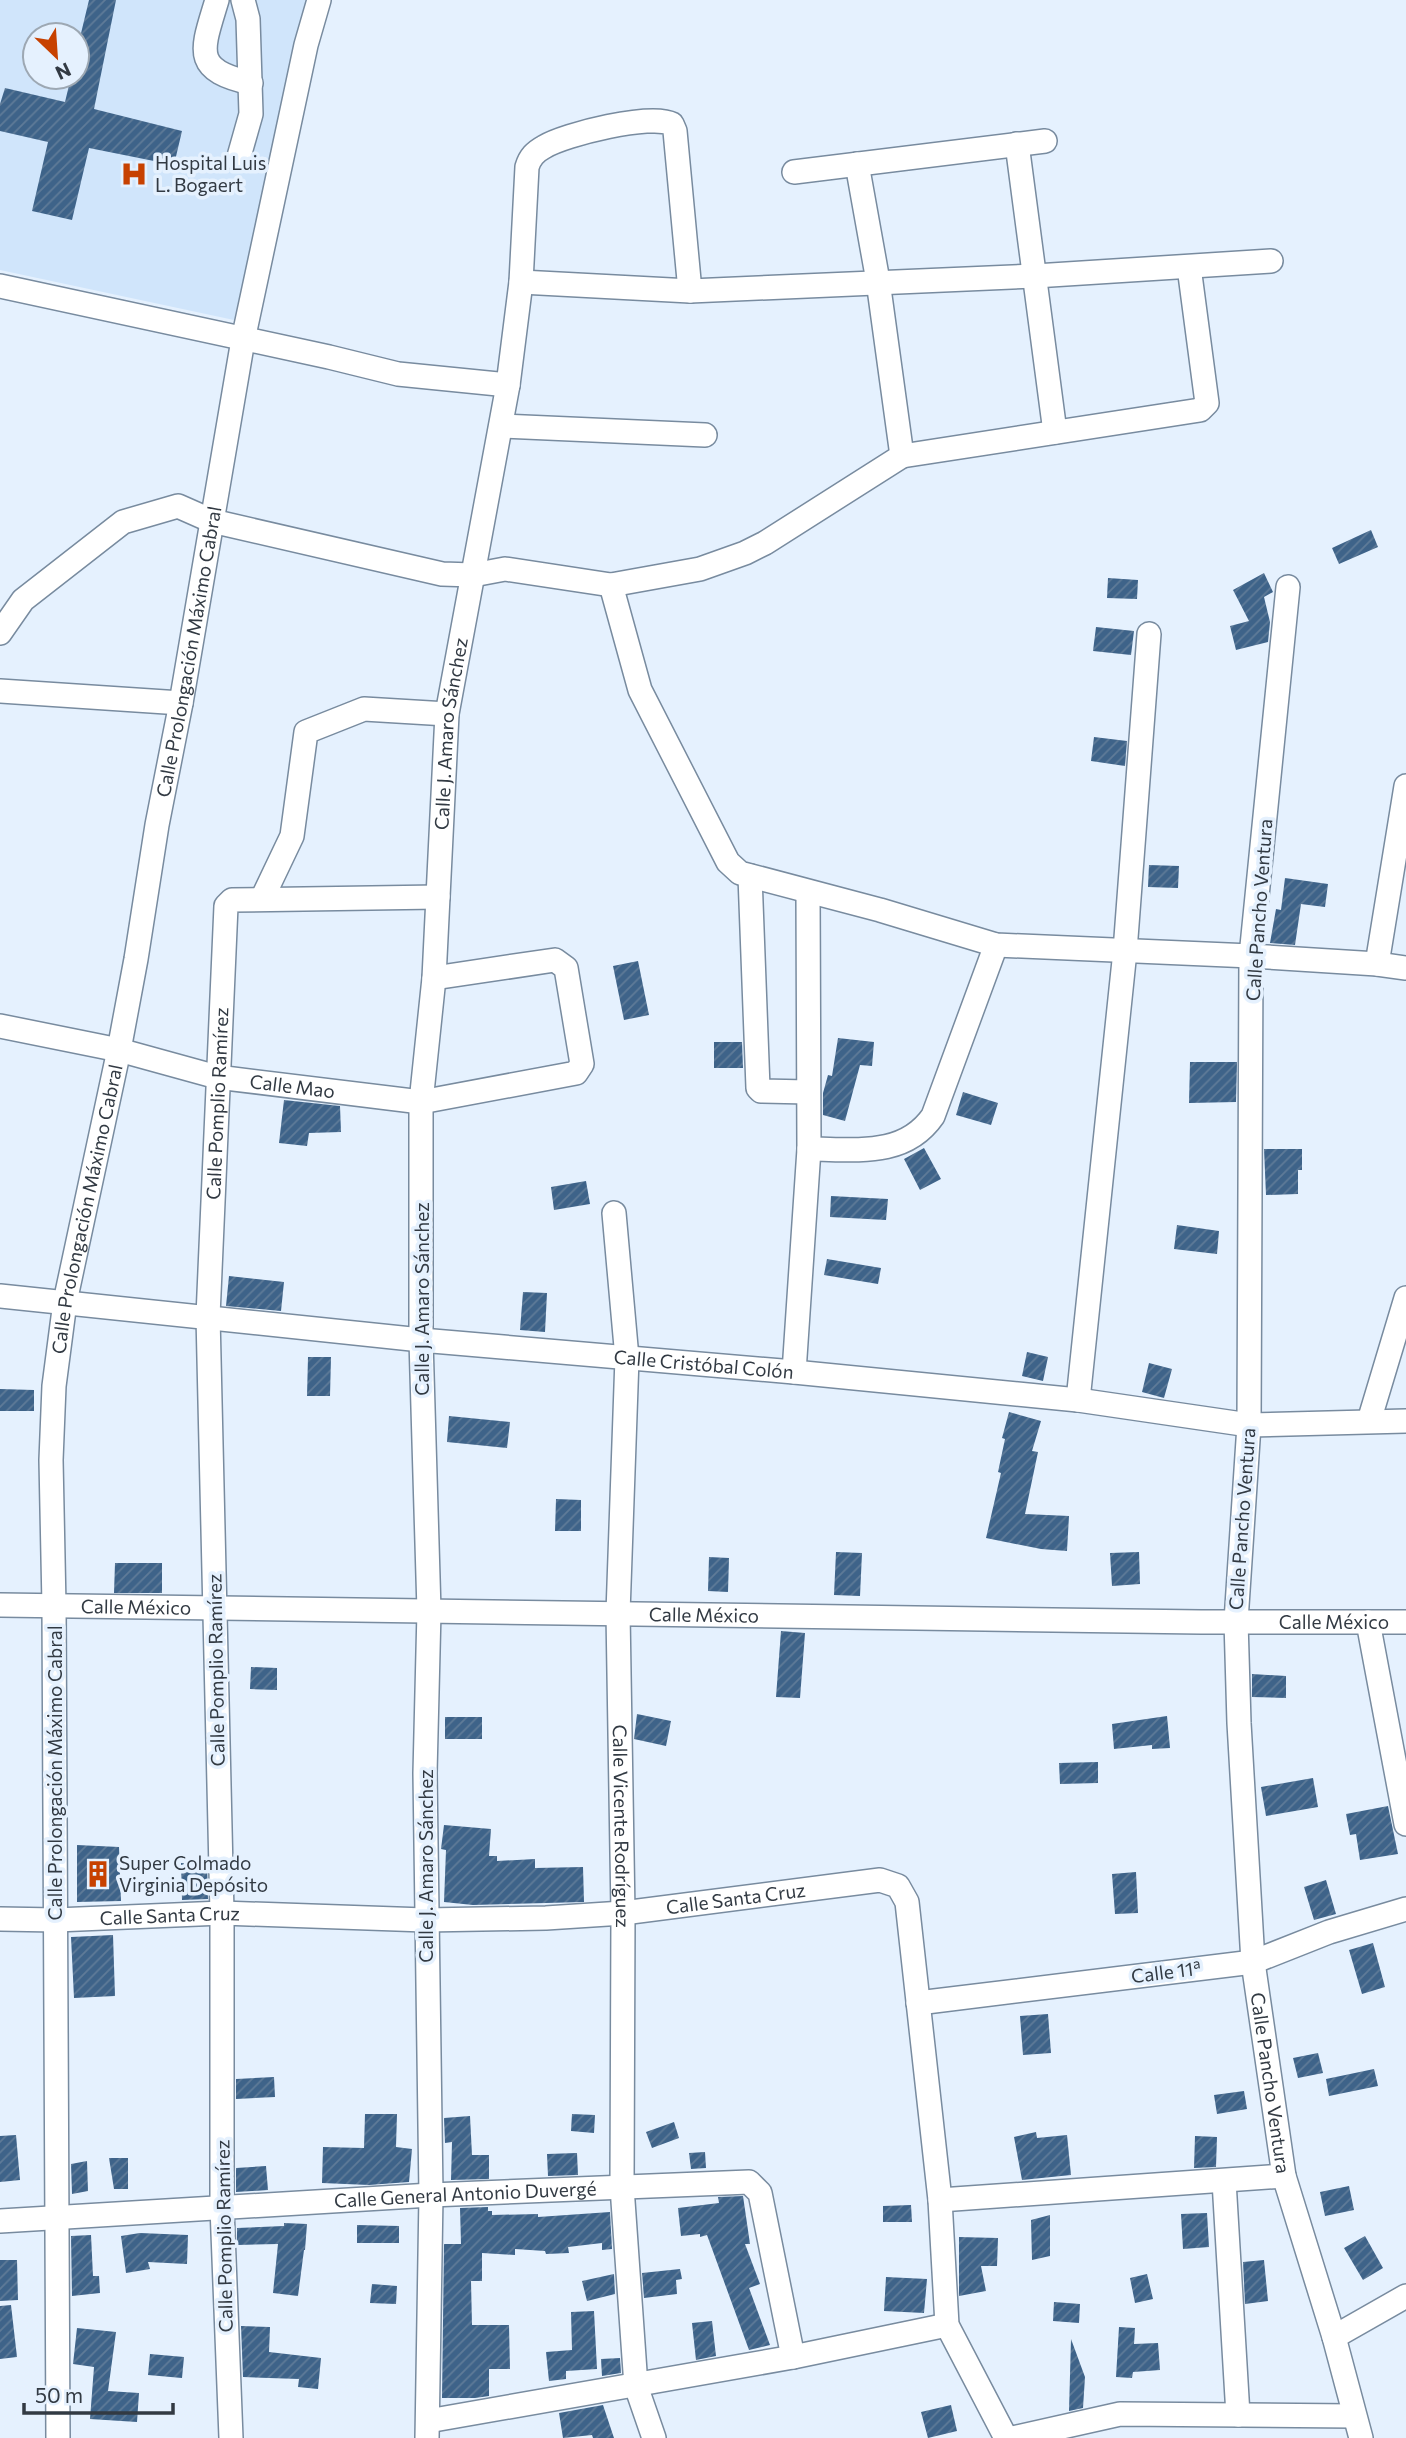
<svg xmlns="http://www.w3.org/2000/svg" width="1406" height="2438" font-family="Commissioner,sans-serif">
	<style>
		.built { fill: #d0e5fb; fill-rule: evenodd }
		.building { fill: url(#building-hatch) }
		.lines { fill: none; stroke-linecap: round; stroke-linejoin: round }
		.minor-casing { stroke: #788b9f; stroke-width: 26 }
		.minor { stroke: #fff; stroke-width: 23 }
		.labels { text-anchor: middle; stroke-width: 7; stroke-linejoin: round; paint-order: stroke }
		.poi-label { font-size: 19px; fill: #323a43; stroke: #e5f1fe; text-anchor: start }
		.street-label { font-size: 19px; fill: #323a43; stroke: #e5f1fe }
	</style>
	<defs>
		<pattern id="building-hatch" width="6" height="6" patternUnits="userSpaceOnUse" patternTransform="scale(1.75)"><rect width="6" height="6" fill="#3e6389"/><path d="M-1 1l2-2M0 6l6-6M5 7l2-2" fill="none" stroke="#5f7b98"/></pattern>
	</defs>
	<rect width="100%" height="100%" fill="#e5f1fe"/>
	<path class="built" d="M0 0H308L234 320 0 270ZM35 35H77V77H35Z"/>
	<path class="building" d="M89 0H116L94 109 182 131 174 165 89 148 72 220 32 211 48 142 0 131V104L5 88 65 102 71 77H77V50Z
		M1371 530 1378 547 1339 564 1332 548Z
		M1264 573 1273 592 1264 597 1270 622 1268 642 1236 650 1230 626 1249 621 1233 590Z
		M1108 578 1138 580 1137 599 1107 598Z
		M1096 627 1134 631 1131 655 1093 651Z
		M1094 737 1127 741 1125 766 1091 761Z
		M1149 865 1179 866 1178 888 1148 887Z
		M1285 878 1328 884 1325 907 1301 904 1295 945 1270 943 1276 909 1281 910Z
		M638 961 649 1015 624 1020 613 966Z
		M838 1038 874 1042 872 1066 860 1065 845 1121 823 1115V1093L828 1075 832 1076Z
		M714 1042H742L743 1068H714Z
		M1190 1062H1237L1236 1102 1189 1103Z
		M963 1092 998 1103 991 1125 956 1115Z
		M284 1100 340 1106 341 1132 309 1133 307 1146 279 1143Z
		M924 1148 941 1179 920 1190 904 1159Z
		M1264 1149H1302V1170H1298V1194L1266 1195Z
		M586 1181 590 1204 554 1210 551 1187Z
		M831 1196 888 1199 886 1220 830 1217Z
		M1177 1225 1219 1231 1217 1254 1174 1249Z
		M827 1259 881 1268 878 1284 824 1275Z
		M229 1276 284 1282 281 1311 226 1306Z
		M523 1292 547 1293 545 1332 520 1330Z
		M1027 1352 1048 1357 1043 1381 1022 1376Z
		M308 1357H331L330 1396H307Z
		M1149 1363 1172 1369 1164 1398 1142 1392Z
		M0 1389 34 1390V1411H0Z
		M1009 1412 1041 1421 1032 1451 1038 1452 1025 1514 1069 1516 1067 1551 1041 1549 986 1538 1001 1473 998 1472 1005 1439 1002 1438Z
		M449 1416 510 1422 507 1448 447 1442Z
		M556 1499 581 1500V1531H555Z
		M836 1552 862 1553 860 1596 834 1595Z
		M1139 1552 1140 1584 1112 1586 1110 1553Z
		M709 1557 729 1558 728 1592 708 1591Z
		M115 1563H162V1593H114Z
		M781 1631 805 1633 800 1698 776 1697Z
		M251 1667 277 1668V1690L250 1689Z
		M1252 1674 1286 1676V1698L1252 1697Z
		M637 1714 671 1721 666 1746 634 1739Z
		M1167 1716 1170 1748 1152 1749V1745L1114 1749 1112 1724Z
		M445 1717H482V1739H445Z
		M1098 1762V1783L1060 1784 1059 1763Z
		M1313 1778 1318 1807 1266 1816 1261 1787Z
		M1388 1806 1398 1854 1360 1860 1356 1834 1350 1835 1346 1814Z
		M444 1825 491 1829 489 1856H497V1861L535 1859V1868L583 1867 584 1902 473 1905 444 1902 446 1850 441 1849Z
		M77 1845 119 1847 121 1901 77 1902Z
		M181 1863 207 1864 208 1899 182 1900Z
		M1136 1872 1138 1913 1115 1914 1112 1874Z
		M1326 1880 1336 1914 1314 1920 1304 1887Z
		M113 1935 115 1996 74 1998 71 1937Z
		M1373 1943 1385 1987 1362 1994 1349 1950Z
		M1048 2014 1051 2053 1023 2055 1020 2016Z
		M1318 2053 1323 2073 1298 2078 1293 2058Z
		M1374 2069 1378 2086 1329 2096 1326 2079Z
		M274 2077 275 2097 236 2099V2079Z
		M1244 2091 1247 2109 1217 2114 1214 2095Z
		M365 2114H397L396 2147 412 2149 409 2182 369 2185 322 2183 323 2147 364 2148Z
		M572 2114 595 2115 594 2133 571 2131Z
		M470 2116 472 2155H489V2179L451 2180 452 2142 445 2143 444 2118Z
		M674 2122 679 2138 652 2148 646 2132Z
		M1036 2132 1037 2138 1067 2135 1071 2175 1022 2180 1014 2137Z
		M16 2135 20 2180 0 2182V2136Z
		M1195 2136 1217 2137 1216 2167 1194 2168Z
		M705 2152 706 2168 691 2169 689 2153Z
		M577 2153 578 2175 548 2176 547 2154Z
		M109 2158H128V2189H114Z
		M87 2161 88 2191 72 2194 71 2164Z
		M266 2166 268 2190 236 2192V2168Z
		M1349 2186 1354 2210 1325 2216 1320 2192Z
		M743 2196 750 2244H745L760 2284 749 2288 770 2345 749 2350 707 2235 700 2237V2234L681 2236 678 2208 719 2203 718 2197Z
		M911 2205 912 2222H883V2206Z
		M488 2207V2211H492V2215L538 2214V2217L610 2212 612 2249 602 2250V2243L568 2247 569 2253 546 2254 545 2251 515 2249V2255L482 2253V2281H471L472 2325H509L510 2369H489V2396L475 2398H442L444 2244H461L460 2208Z
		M1207 2213 1209 2247 1183 2249 1181 2214Z
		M1050 2215V2256L1032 2260 1031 2220Z
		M284 2223 307 2224 305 2250H304L298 2296 273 2293 278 2244 237 2245V2228L284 2226Z
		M357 2225 399 2226V2243H357Z
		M140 2233 188 2235 187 2264 148 2262 150 2269 126 2273 121 2236Z
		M91 2235 93 2276H99L100 2293 72 2296 71 2236Z
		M1365 2236 1383 2268 1363 2280 1344 2248Z
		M959 2237 998 2238 997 2266H981L986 2291 959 2296Z
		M0 2260H17L18 2300 0 2301Z
		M1264 2260 1268 2301 1245 2304 1243 2262Z
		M680 2269 682 2279 676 2280 677 2294 644 2298 642 2273Z
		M614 2274 615 2294 587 2301 582 2281Z
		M1147 2274 1153 2299 1135 2303 1130 2278Z
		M886 2277 927 2279 924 2313 884 2311Z
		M372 2284 397 2286 396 2304 370 2303Z
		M1054 2302 1080 2304 1079 2323 1053 2321Z
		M11 2305 17 2357 0 2359V2306Z
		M594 2311 597 2369 566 2371V2379L549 2381 546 2352 572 2350 571 2312Z
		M712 2321 716 2356 696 2360 692 2323Z
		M241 2326 270 2327 269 2352 321 2358 318 2389 298 2387 299 2379 243 2377Z
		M1119 2327 1135 2328 1134 2344 1158 2343 1160 2370 1133 2372 1132 2378 1116 2377Z
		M77 2328 116 2332 108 2391 139 2393 137 2422 90 2419 94 2367 73 2364Z
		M1071 2339 1085 2377 1083 2408 1069 2411Z
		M150 2354 184 2357 182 2378 148 2375Z
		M620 2358 621 2373 602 2376 601 2359Z
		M603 2405 614 2438H593L592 2435 563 2438 559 2413Z
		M951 2405 957 2431 928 2438 921 2412Z"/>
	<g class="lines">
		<defs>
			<g id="minor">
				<path d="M217 0C202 50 191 70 251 83"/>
				<path d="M1017 144 1055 432"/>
				<path d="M238 160 251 114 248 19 243 0"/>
				<path d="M794 172 1045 141"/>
				<path d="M521 282 690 291 1035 276 1271 261"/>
				<path d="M0 286 329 357 398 374 508 385"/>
				<path d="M501 426 705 435"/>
				<path d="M902 456 1200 410 1207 403 1189 267"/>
				<path d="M611 585 640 690 728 862 740 873 880 910 996 945 1251 956 1377 964 1406 968"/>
				<path id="s1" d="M1288 587 1251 956 1249 1425 1236 1621 1239 1723 1253 1962 1284 2176 1334 2337 1361 2438"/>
				<path d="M0 633 23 600 123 522 178 506 212 521 442 574 473 575 505 569 611 585 700 569 745 553 765 543 902 456 878 281 857 164"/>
				<path d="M0 691 181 703"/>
				<path d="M750 876 758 1088 761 1091 808 1092"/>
				<path d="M262 899 292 836 306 732 364 709 447 714"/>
				<path d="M1377 964 1406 786"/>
				<path id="s2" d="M0 1026 119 1050 217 1077 421 1102 576 1073 582 1064 566 968 555 960 434 978"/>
				<path d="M809 1149C854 1149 904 1158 933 1116L996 945"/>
				<path id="s3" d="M614 1213 627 1358 618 1613 623 1913 622 2187 636 2386 654 2438"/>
				<path id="s4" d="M0 1296 421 1340 794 1372 1078 1400 1249 1425 1406 1421"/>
				<path d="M794 1372 809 1149 808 892"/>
				<path d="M1078 1400 1125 951 1149 634"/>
				<path d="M1369 1421 1406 1298"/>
				<path id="s5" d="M0 1605 1201 1622H1406"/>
				<path d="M1368 1622 1406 1824"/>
				<path id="s6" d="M0 1919 56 1920 222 1913 425 1920 546 1918 623 1913 880 1880 898 1886 907 1902 940 2200 947 2325 1006 2438"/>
				<path d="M918 2003 1253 1962 1329 1932 1406 1909"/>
				<path d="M1224 2181 1238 2415"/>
				<path d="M940 2200 1284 2176"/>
				<path id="s7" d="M0 2221 431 2195 749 2182 760 2193 793 2357"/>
				<path d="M1334 2337 1406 2296"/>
				<path d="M428 2421 793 2357 947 2325"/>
				<path id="s8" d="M58 2438 54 1606 51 1460 54 1386 65 1302 119 1050 136 959 157 825 181 703 243 340 306 45 319 0"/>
				<path id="s9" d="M231 2438 222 2207V1913L208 1316 226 906 232 900 438 897"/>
				<path id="s10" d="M427 2438 431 2195 425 1773 429 1611 421 1340V1102L434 978 447 714 508 385 521 282 527 167C530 157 535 152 544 147 565 134 652 113 672 124L675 131 690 291"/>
				<path d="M1013 2438 1120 2414 1353 2416"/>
			</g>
		</defs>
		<use href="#minor" class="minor-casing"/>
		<use href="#minor" class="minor"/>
	</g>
	<defs>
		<symbol id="hospital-bare" viewBox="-9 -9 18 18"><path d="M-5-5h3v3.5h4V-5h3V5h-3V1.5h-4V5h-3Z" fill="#c74100" stroke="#e5f1fe" stroke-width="2.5" paint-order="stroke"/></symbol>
		<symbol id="building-bare" viewBox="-9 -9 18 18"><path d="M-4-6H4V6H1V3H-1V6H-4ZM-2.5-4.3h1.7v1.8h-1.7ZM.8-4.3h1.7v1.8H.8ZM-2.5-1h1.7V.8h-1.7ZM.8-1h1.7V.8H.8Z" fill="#c74100" stroke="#e5f1fe" stroke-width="2.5" paint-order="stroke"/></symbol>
	</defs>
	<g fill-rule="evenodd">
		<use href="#hospital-bare" x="115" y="155" width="38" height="38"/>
		<use href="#building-bare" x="79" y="1855" width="38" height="38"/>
	</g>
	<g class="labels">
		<g class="poi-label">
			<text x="155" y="170">Hospital Luis<tspan x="155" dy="22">L. Bogaert</tspan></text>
			<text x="119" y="1870">Super Colmado<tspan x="119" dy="22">Virginia Depósito</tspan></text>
		</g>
		<g class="street-label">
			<text dy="7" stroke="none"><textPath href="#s8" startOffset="1799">Calle Prolongación Máximo Cabral</textPath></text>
			<text dy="7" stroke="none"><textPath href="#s10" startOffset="1706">Calle J. Amaro Sánchez</textPath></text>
			<text transform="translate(1259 910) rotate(-86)" y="7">Calle Pancho Ventura</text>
			<text dy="7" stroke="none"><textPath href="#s2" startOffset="299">Calle Mao</textPath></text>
			<text dy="7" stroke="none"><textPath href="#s9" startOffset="1335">Calle Pomplio Ramírez</textPath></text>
			<text dy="7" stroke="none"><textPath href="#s8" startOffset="1232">Calle Prolongación Máximo Cabral</textPath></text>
			<text transform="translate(422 1299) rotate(-90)" y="7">Calle J. Amaro Sánchez</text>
			<text dy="7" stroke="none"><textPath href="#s4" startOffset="707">Calle Cristóbal Colón</textPath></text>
			<text transform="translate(1242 1519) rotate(-86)" y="7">Calle Pancho Ventura</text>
			<text dy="7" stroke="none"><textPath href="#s5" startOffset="136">Calle México</textPath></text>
			<text dy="7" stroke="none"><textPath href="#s5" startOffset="704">Calle México</textPath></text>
			<text dy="7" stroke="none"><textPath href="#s5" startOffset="1334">Calle México</textPath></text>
			<text transform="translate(216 1670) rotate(-91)" y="7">Calle Pomplio Ramírez</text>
			<text transform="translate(55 1773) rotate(-90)" y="7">Calle Prolongación Máximo Cabral</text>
			<text dy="7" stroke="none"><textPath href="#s3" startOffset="614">Calle Vicente Rodríguez</textPath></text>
			<text transform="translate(426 1866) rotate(-90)" y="7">Calle J. Amaro Sánchez</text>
			<text dy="7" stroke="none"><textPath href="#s6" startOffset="737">Calle Santa Cruz</textPath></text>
			<text dy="7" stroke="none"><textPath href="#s6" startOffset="170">Calle Santa Cruz</textPath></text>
			<text transform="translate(1166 1972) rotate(-7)" y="7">Calle 11ª</text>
			<text dy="7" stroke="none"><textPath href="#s1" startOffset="1500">Calle Pancho Ventura</textPath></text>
			<text dy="7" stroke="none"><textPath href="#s7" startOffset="466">Calle General Antonio Duvergé</textPath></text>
			<text transform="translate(224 2236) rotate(-91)" y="7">Calle Pomplio Ramírez</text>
		</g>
	</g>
	<g transform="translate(56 56) rotate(155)"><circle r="33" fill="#e5f1fe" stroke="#9da8b3" stroke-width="2"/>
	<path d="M0-5L12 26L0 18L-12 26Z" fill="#c74100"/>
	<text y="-10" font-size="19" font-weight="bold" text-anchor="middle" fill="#323a43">N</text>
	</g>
	<path d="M24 2403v10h149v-10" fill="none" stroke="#323a43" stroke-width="3.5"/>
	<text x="35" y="2403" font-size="21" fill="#323a43" stroke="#e5f1fe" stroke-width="5" paint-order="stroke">50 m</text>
</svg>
